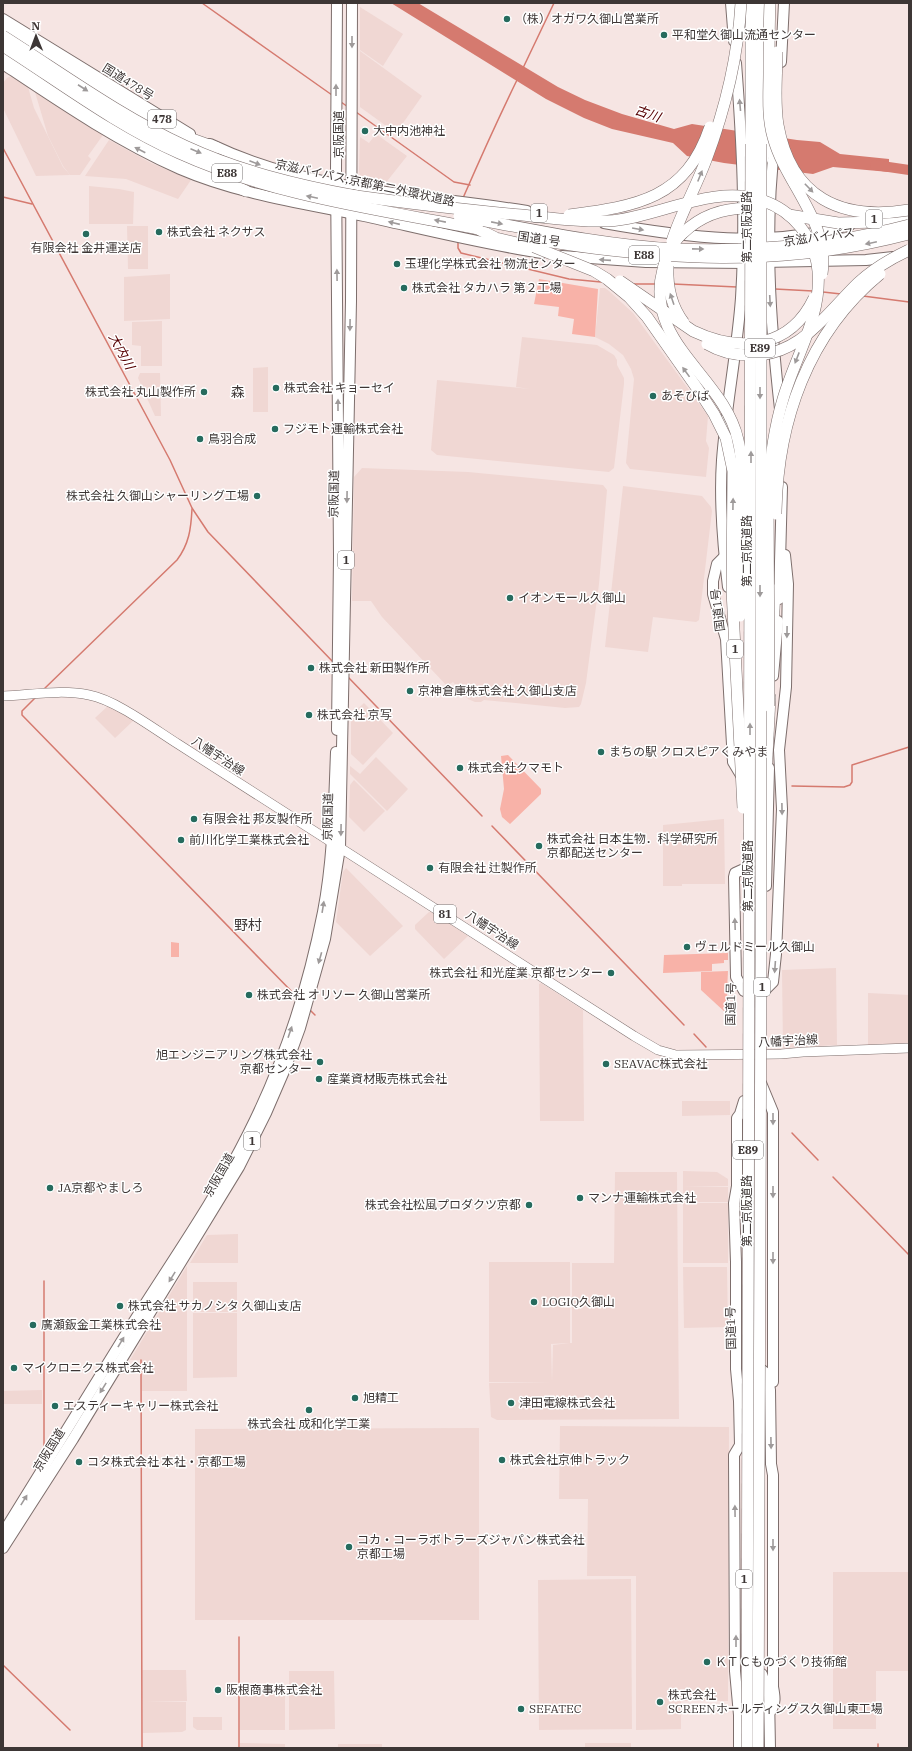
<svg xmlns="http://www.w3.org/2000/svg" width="912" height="1751" viewBox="0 0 912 1751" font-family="'IBM Plex Serif','Noto Sans JP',serif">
<rect width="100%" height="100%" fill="#f6e5e3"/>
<!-- built -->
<g fill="#f0d7d3">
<polygon points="360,7 403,34 383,66 360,50"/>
<polygon points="360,51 422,96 396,133 360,107"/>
<polygon points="11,76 28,87 34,108 63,167 70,175 36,176 3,108 3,83 7,78"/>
<polygon points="35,92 103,135 88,156 91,159 80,175 70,175 63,166 48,136"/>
<polygon points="376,134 407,156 384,185 366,182 360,176 359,171 360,137 369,143"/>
<polygon points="109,140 151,163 191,180 178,199 126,179 85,176"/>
<polygon points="89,186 119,189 134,192 133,224 89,224"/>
<polygon points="127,226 148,226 148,269 128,269"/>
<polygon points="170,274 170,319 124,321 124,277"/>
<polygon points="600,288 605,288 609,291 633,313 708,416 706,441 709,448 706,477 630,469 626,463 634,379 631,369 623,355 609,344 595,337"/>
<polygon points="162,321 162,366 141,366 141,346 132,345 132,322"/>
<polygon points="522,337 597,345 614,355 617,360 617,365 624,378 624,384 614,468 609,472 437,455 431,450 437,380 530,389 516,387"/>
<polygon points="268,367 268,412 253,412 253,368"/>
<polygon points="140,373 160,373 161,416 155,416 138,378"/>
<polygon points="362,468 468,472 603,485 607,490 599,584 586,683 581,704 579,707 565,708 484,700 481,702 475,702 468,699 453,682 447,686 382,617 371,601 352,601 354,477"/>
<polygon points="623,486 702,496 711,507 712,511 699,620 696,622 653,617 648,652 605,647"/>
<polygon points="364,703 393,733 363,765 351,754 351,715"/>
<polygon points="109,705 134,720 115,738 95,718"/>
<polygon points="376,757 408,789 387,811 350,774 350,766 360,774"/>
<polygon points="354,780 385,811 364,832 349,817 350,785"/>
<polygon points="724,819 725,884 682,884 682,886 663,886 663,825"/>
<polygon points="346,868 403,926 370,956 336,922 343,872"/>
<polygon points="429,912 432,912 468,936 444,959 415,929 415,925"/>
<polygon points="836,968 837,1045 783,1048 782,970"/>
<polygon points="541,983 583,1010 584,1121 540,1121 539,984"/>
<polygon points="868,993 909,995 909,1044 868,1045"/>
<polygon points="682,1101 730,1101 730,1115 682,1116"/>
<polygon points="683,1171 717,1172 728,1179 728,1186 683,1187"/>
<polygon points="615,1172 677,1172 679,1419 497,1420 491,1417 489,1383 552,1382 553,1345 569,1343 551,1344 552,1382 489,1382 489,1262 570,1262 570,1343 572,1343 572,1263 614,1263"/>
<rect x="683" y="1187" width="45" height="15"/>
<rect x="683" y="1203" width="45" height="60"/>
<polygon points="238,1234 238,1263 190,1263 207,1235"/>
<polygon points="187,1266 187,1391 142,1391 141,1360 130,1360"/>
<polygon points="683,1267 727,1267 728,1327 684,1328"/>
<rect x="193" y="1282" width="44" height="30"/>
<polygon points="193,1313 237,1313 237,1377 193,1378"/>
<polygon points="42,1390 42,1404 3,1404 3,1391"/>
<polygon points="560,1426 729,1427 728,1701 681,1701 681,1729 636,1730 636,1576 587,1576 588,1499 559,1499"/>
<polygon points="479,1428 479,1620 195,1620 195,1429"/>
<polygon points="833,1572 909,1572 909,1671 876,1671 876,1729 833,1729"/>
<polygon points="631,1579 632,1729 539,1730 538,1580"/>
<polygon points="142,1670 186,1670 187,1701 146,1702 186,1702 186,1730 182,1732 143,1733"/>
<polygon points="289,1671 334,1671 335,1729 289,1730"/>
<rect x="240" y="1686" width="45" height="44"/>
<polygon points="193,1717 222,1717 222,1730 197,1730 193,1727"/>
<polygon points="240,1743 285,1744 285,1748 240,1748"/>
<rect x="585" y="1743" width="46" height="5"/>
<rect x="338" y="1744" width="44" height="4"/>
</g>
<!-- green -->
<g fill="#f8b2a8">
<polygon points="539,279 598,289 595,337 572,334 574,319 558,316 559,307 534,304"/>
<polygon points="508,755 541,789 541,794 510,824 502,817 500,809 504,789 501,756"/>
<polygon points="171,942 179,943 179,957 171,957"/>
<polygon points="728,953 728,960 724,960 724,963 712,964 712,971 663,973 664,955"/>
<polygon points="728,971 726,1013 701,990 701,972"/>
</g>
<!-- water -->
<polygon fill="#d57a6f" points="391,3 418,3 558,87 585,100 622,114 674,129 692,124 797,140 820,142 840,154 889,159 889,172 833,167 813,174 724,163 687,156 673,143 612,129 584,118 546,99"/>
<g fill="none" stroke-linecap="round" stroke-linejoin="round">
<!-- stream -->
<g stroke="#d57a6f" stroke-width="1.5">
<polyline points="202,3 332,95"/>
<polyline points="523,68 554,3"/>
<polyline points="341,102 348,107"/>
<polyline points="356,112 454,182 470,185"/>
<polyline points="3,148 170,460 192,508 208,532 334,663"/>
<polyline points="3,197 32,204"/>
<path d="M 463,198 C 480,159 498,119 517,80"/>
<polyline points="458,242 458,248 461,253 569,279 601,282"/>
<polyline points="633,284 657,284"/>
<polyline points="673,284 737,287"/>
<polyline points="775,289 813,291"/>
<polyline points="823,292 841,294"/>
<polyline points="863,296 909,302"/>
<polyline points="348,677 482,816"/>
<path d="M 44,689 L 177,560 C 189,544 191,529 192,509"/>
<polyline points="35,698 22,711 22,715 298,998"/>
<polyline points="792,786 844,787 850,785 852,782 852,765 909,747"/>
<polyline points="492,826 684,1025"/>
<polyline points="309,1009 315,1015"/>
<polyline points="694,1034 706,1047"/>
<polyline points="792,1133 818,1160"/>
<polyline points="833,1177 909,1255"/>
<polyline points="44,1281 44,1455"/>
<polyline points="141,1360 142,1748"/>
<polyline points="3,1665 70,1730"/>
<polyline points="878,1744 878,1748"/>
<polyline points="239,1748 239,1637"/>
</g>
<!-- river -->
<polyline stroke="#d57a6f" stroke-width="10" points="875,165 909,170"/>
<!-- primary casing -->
<g stroke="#7d6e6c" stroke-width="10">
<path id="primary" d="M 3,696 C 31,695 61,689 89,695 C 116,700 154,729 178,744 L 634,1036 L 658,1050 L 676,1055 L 781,1054 L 803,1052 L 909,1048"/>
</g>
<!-- trunk casing -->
<g stroke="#7d6e6c" stroke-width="12">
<g id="trunk">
<polyline points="731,3 734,41"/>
<polyline points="3,19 190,134"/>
<polyline points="781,62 784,3"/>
<path d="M 3,64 C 60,102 117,141 180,169 C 238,194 302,203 364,216 C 423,229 482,244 542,253"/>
<path d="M 775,141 C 764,231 770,320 780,409"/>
<path d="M 210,144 C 310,192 420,194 527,211"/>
<polyline points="763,160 771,129"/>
<path d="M 604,223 C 688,238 766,248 850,225"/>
<polyline points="562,256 646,262 747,263"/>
<polyline points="763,262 866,260 893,257"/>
<polyline points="724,557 717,564 713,581 713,594 726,639 733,762 742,777"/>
<path d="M 728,587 C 723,546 719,502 722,460 C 726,406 737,352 741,298 C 746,219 742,141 736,63"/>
<polyline points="779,599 782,487"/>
<polyline points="773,676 778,621"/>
<polyline points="337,730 339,556 336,170 337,3"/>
<polyline points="766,886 769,768"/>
<polyline points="744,991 736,977 734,877 735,873 746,868"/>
<polyline points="761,994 773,982 776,954 782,809 779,750 786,687 788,584 785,555"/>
<polyline points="761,1083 773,1112 773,1382"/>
<path d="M 762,1370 L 767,1374 L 770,1390 L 771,1464 L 773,1475 L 773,1687 C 775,1697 776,1703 770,1712"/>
<path d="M 3,1533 C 44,1467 85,1400 126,1334 C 167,1268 213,1204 248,1134 C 283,1065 308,988 323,912 C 333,860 334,805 336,752"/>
<polyline points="3,1548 73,1439 239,1167 266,1113 285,1069 300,1028 325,939 340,848 351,301 352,3"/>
<polyline points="762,1674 769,1695 770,1748"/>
<polyline points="739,1748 739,1715 735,1671 734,1455 740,1445 739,1401 736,1369 736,1262 734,1203 737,1186 737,1118 740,1114 744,1101"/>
</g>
</g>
<!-- motorway casing -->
<g stroke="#7d6e6c" stroke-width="12">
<g id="motorway">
<polyline points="734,9 735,3"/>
<polyline points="3,27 158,124 178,134 217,148"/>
<polyline points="3,57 111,125 159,150 246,191"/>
<polyline points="751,144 751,3"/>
<polyline points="761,144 761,3"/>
<polyline points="879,222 909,216"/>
<polyline points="478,229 496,238 534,247"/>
<polyline points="773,630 775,590"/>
<polyline points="766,777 770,697"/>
</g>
</g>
<!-- primary -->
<use href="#primary" stroke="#fff" stroke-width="9"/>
<!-- trunk -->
<use href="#trunk" stroke="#fff" stroke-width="10"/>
<!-- motorway -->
<use href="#motorway" stroke="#fff" stroke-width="11"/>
<!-- motorway-bridge casing -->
<g stroke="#7d6e6c" stroke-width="12" stroke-linecap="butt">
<g id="motorway-bridge">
<path d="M 770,3 C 769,26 769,50 769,73 C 769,94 767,116 773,137 C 786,185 830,221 822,274"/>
<path d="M 3,36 C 63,74 120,116 185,146 C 239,171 297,185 356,196"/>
<path d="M 3,46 C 61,83 116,125 179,153 C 274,196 377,209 478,229"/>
<path d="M 777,52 C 777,76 774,101 778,125 C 791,198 841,221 909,210"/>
<path d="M 349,195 C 407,203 464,210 522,215 C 551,218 579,222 608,221 C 657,218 712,184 761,200 C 793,210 815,238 818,271 C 822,316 795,357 783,399 C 774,429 770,460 768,491 L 769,706"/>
<path d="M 569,215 C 637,206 686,199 710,127"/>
<polyline points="789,215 838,223 879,222"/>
<path d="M 459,216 C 530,229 602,245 675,249 C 754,252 832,245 909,225"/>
<path d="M 533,239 C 664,261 779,268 909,234"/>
<path d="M 672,241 C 681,213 696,187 706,160 C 725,110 738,56 741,3"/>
<polyline points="534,247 594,271 607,279 629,297 647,317 699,391 714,414 726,438 733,471 732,590 743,808"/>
<path d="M 668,266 C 667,286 671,306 684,323"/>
<path d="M 620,281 L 693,331 C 739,353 790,349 814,298"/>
<path d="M 707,344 C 719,351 734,355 748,355 C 799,358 825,315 858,283 C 873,269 890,259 909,250"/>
<path d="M 776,514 C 777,422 808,333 880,274"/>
<path d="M 740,616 C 740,583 741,549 741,516 C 742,491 744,465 738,440 C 724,376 643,343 663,269 C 666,255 673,242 683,233 C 704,213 730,206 759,209"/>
<polyline points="747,1748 751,144"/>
<polyline points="758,1748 761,960 761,144"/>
</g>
</g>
<!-- motorway-bridge -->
<use href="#motorway-bridge" stroke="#fff" stroke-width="11"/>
</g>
<!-- one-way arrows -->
<defs><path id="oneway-solid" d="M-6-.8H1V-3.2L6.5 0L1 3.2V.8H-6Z"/></defs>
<g fill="#9e9a9a">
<use href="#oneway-solid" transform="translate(352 42) rotate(90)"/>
<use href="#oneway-solid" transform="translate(83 88) rotate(33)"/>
<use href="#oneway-solid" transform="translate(336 90) rotate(-90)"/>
<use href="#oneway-solid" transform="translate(740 105) rotate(-95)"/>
<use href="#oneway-solid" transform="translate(140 150) rotate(-153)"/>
<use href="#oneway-solid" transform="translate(196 151) rotate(23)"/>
<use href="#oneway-solid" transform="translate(255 163) rotate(21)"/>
<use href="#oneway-solid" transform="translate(700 176) rotate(-68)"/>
<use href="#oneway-solid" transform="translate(809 188) rotate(46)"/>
<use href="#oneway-solid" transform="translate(312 197) rotate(-168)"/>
<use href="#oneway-solid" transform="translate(440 221) rotate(-169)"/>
<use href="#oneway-solid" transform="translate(394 223) rotate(-167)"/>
<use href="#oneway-solid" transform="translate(497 223) rotate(11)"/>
<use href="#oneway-solid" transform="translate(638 229) rotate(10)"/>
<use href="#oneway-solid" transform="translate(871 243) rotate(168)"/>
<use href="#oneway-solid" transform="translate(698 249) rotate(1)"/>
<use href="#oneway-solid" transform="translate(605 260) rotate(-176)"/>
<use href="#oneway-solid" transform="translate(337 275) rotate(-91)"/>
<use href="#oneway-solid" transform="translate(672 299) rotate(-109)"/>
<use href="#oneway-solid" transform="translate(770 301) rotate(87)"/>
<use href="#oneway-solid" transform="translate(350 325) rotate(91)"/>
<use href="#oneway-solid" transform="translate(797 358) rotate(111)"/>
<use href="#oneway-solid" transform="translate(686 372) rotate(-126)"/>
<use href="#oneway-solid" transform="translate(760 393) rotate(90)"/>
<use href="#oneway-solid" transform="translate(338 405) rotate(-90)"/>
<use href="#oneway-solid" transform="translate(751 457) rotate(-90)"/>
<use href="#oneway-solid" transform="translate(347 497) rotate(91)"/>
<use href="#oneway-solid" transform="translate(733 504) rotate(-89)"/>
<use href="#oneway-solid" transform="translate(760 591) rotate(90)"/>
<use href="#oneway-solid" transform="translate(787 632) rotate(91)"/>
<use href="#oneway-solid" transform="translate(750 729) rotate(-90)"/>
<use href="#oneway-solid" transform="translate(782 809) rotate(89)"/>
<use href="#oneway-solid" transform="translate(341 830) rotate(91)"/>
<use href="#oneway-solid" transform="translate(323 907) rotate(-81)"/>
<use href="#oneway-solid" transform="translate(735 924) rotate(-92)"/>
<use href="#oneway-solid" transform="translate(320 958) rotate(106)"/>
<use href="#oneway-solid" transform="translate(775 967) rotate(94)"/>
<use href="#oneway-solid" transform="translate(290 1032) rotate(-71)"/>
<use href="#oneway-solid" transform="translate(773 1119) rotate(90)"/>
<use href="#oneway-solid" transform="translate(773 1192) rotate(90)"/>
<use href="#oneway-solid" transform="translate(773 1258) rotate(90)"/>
<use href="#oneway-solid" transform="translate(172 1277) rotate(122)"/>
<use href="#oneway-solid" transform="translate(121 1342) rotate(-59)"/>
<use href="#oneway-solid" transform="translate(103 1388) rotate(122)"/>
<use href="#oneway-solid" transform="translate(771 1443) rotate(89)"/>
<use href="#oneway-solid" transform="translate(24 1500) rotate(-58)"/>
<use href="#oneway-solid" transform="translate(735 1511) rotate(-91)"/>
<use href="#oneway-solid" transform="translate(773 1545) rotate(90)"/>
<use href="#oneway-solid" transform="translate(736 1641) rotate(-90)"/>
</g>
<!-- markers -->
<g fill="#266b5e" stroke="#fff" stroke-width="1.5">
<circle cx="507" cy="19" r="4"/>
<circle cx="664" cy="35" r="4"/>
<circle cx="365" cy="131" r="4"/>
<circle cx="159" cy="232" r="4"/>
<circle cx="86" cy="234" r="4"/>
<circle cx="397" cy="264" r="4"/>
<circle cx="404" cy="288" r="4"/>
<circle cx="276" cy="388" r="4"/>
<circle cx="204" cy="392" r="4"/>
<circle cx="653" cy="396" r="4"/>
<circle cx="275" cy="429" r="4"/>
<circle cx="200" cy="439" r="4"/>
<circle cx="257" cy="496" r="4"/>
<circle cx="510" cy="598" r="4"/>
<circle cx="311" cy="668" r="4"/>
<circle cx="410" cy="691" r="4"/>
<circle cx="309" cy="715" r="4"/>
<circle cx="601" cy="752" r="4"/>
<circle cx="460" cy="768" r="4"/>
<circle cx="194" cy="819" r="4"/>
<circle cx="181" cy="840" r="4"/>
<circle cx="539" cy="846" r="4"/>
<circle cx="430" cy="868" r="4"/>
<circle cx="687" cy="947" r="4"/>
<circle cx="611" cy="973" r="4"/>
<circle cx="249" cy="995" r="4"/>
<circle cx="320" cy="1062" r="4"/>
<circle cx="606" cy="1064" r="4"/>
<circle cx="319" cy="1079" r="4"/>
<circle cx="50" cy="1188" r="4"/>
<circle cx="580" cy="1198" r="4"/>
<circle cx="529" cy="1205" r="4"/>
<circle cx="534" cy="1302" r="4"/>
<circle cx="120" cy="1306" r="4"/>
<circle cx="33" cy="1325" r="4"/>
<circle cx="14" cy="1368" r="4"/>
<circle cx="355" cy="1398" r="4"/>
<circle cx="511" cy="1403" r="4"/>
<circle cx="55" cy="1406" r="4"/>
<circle cx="309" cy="1410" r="4"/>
<circle cx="502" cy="1460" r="4"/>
<circle cx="79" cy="1462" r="4"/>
<circle cx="349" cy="1547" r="4"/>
<circle cx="707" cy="1662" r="4"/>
<circle cx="218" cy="1690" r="4"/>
<circle cx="660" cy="1702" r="4"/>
<circle cx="521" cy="1709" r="4"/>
</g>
<g text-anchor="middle" stroke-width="3" stroke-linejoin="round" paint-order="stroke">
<!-- shield labels -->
<g fill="#fff" stroke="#777272" stroke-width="1">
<rect x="148" y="110" width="28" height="18" rx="3"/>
<rect x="212" y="164" width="30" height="18" rx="3"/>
<rect x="531" y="204" width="16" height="18" rx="3"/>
<rect x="866" y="210" width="16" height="18" rx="3"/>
<rect x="629" y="246" width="30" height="18" rx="3"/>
<rect x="745" y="339" width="30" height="18" rx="3"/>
<rect x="338" y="551" width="16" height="18" rx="3"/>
<rect x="727" y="640" width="16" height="18" rx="3"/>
<rect x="434" y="905" width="22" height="18" rx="3"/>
<rect x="754" y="978" width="16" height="18" rx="3"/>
<rect x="244" y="1132" width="16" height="18" rx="3"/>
<rect x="733" y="1141" width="30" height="18" rx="3"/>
<rect x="736" y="1570" width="16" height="18" rx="3"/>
</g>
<g font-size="11" font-weight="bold" fill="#3d3635">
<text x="162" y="123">478</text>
<text x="227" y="177">E88</text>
<text x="539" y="217">1</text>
<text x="874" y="223">1</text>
<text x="644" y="259">E88</text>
<text x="760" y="352">E89</text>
<text x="346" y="564">1</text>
<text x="735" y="653">1</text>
<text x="445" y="918">81</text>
<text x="762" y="991">1</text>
<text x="252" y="1145">1</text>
<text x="748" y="1154">E89</text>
<text x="744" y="1583">1</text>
</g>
<!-- poi labels -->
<g font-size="12" fill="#3d3635" stroke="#fff" text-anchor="start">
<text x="515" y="23">（株）オガワ久御山営業所</text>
<text x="672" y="39">平和堂久御山流通センター</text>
<text x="373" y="135">大中内池神社</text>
<text x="167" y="236">株式会社 ネクサス</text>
<text x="86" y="252" text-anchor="middle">有限会社 金井運送店</text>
<text x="405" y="268">玉理化学株式会社 物流センター</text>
<text x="412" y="292">株式会社 タカハラ 第２工場</text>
<text x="284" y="392">株式会社 キョーセイ</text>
<text x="196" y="396" text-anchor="end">株式会社 丸山製作所</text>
<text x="661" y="400">あそびば</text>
<text x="283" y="433">フジモト運輸株式会社</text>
<text x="208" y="443">鳥羽合成</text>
<text x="249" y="500" text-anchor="end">株式会社 久御山シャーリング工場</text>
<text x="518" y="602">イオンモール久御山</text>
<text x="319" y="672">株式会社 新田製作所</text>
<text x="418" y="695">京神倉庫株式会社 久御山支店</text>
<text x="317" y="719">株式会社 京写</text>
<text x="609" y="756">まちの駅 クロスピアくみやま</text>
<text x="468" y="772">株式会社クマモト</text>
<text x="202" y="823">有限会社 邦友製作所</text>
<text x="547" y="843">株式会社 日本生物．科学研究所<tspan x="547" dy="14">京都配送センター</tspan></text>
<text x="189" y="844">前川化学工業株式会社</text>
<text x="438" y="872">有限会社 辻製作所</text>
<text x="695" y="951">ヴェルドミール久御山</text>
<text x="603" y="977" text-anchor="end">株式会社 和光産業 京都センター</text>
<text x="257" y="999">株式会社 オリソー 久御山営業所</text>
<text x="312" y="1059" text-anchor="end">旭エンジニアリング株式会社<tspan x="312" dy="14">京都センター</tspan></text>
<text x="614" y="1068">SEAVAC株式会社</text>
<text x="327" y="1083">産業資材販売株式会社</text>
<text x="58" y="1192">JA京都やましろ</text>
<text x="588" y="1202">マンナ運輸株式会社</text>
<text x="521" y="1209" text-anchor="end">株式会社松風プロダクツ京都</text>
<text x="542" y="1306">LOGIQ久御山</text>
<text x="128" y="1310">株式会社 サカノシタ 久御山支店</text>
<text x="41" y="1329">廣瀬鈑金工業株式会社</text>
<text x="22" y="1372">マイクロニクス株式会社</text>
<text x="363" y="1402">旭精工</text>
<text x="519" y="1407">津田電線株式会社</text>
<text x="63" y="1410">エスティーキャリー株式会社</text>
<text x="309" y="1428" text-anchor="middle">株式会社 成和化学工業</text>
<text x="510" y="1464">株式会社京伸トラック</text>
<text x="87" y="1466">コタ株式会社 本社・京都工場</text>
<text x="357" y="1544">コカ・コーラボトラーズジャパン株式会社<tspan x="357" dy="14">京都工場</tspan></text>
<text x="715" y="1666">ＫＴＣものづくり技術館</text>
<text x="226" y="1694">阪根商事株式会社</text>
<text x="668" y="1699">株式会社<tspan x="668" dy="14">SCREENホールディングス久御山東工場</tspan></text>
<text x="529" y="1713">SEFATEC</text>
</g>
<!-- street labels -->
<g font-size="12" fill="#3d3635" stroke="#fff">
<text transform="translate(128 82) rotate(32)" y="4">国道478号</text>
<text transform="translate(339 134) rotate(-90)" y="4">京阪国道</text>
<text transform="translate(365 183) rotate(12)" y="4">京滋バイパス;京都第二外環状道路</text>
<text transform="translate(747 227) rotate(-90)" y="4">第二京阪道路</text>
<text transform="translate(819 237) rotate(-8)" y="4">京滋バイパス</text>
<text transform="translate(539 239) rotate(8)" y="4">国道1号</text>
<text transform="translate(334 494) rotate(-89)" y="4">京阪国道</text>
<text transform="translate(747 551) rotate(-90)" y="4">第二京阪道路</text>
<text transform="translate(718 610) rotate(-97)" y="4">国道1号</text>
<text transform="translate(218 756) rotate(33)" y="4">八幡宇治線</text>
<text transform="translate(328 817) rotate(-89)" y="4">京阪国道</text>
<text transform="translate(748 876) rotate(-90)" y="4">第二京阪道路</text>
<text transform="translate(492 930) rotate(33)" y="4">八幡宇治線</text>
<text transform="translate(731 1004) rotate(-89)" y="4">国道1号</text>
<text transform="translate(788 1041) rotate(-3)" y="4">八幡宇治線</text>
<text transform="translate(219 1175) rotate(-60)" y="4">京阪国道</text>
<text transform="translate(747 1211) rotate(-90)" y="4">第二京阪道路</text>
<text transform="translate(731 1328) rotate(-91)" y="4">国道1号</text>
<text transform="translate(49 1450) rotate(-58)" y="4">京阪国道</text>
</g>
<!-- water labels -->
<g font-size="13" font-style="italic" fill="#560002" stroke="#fff">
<text transform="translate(648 113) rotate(19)" y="5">古川</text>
<text transform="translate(122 351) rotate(62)" y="5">大内川</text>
</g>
<!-- quarter labels -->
<g font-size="14" fill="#3d3635" stroke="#fff">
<text x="238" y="397">森</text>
<text x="248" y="930">野村</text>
</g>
</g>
<!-- border -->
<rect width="912" height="1751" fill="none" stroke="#3d3635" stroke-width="8"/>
<!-- north arrow -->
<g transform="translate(36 36) rotate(359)" stroke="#ffffff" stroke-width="3" paint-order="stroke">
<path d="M0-3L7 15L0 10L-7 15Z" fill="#3d3635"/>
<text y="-6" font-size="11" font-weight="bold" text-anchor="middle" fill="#3d3635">N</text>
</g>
</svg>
